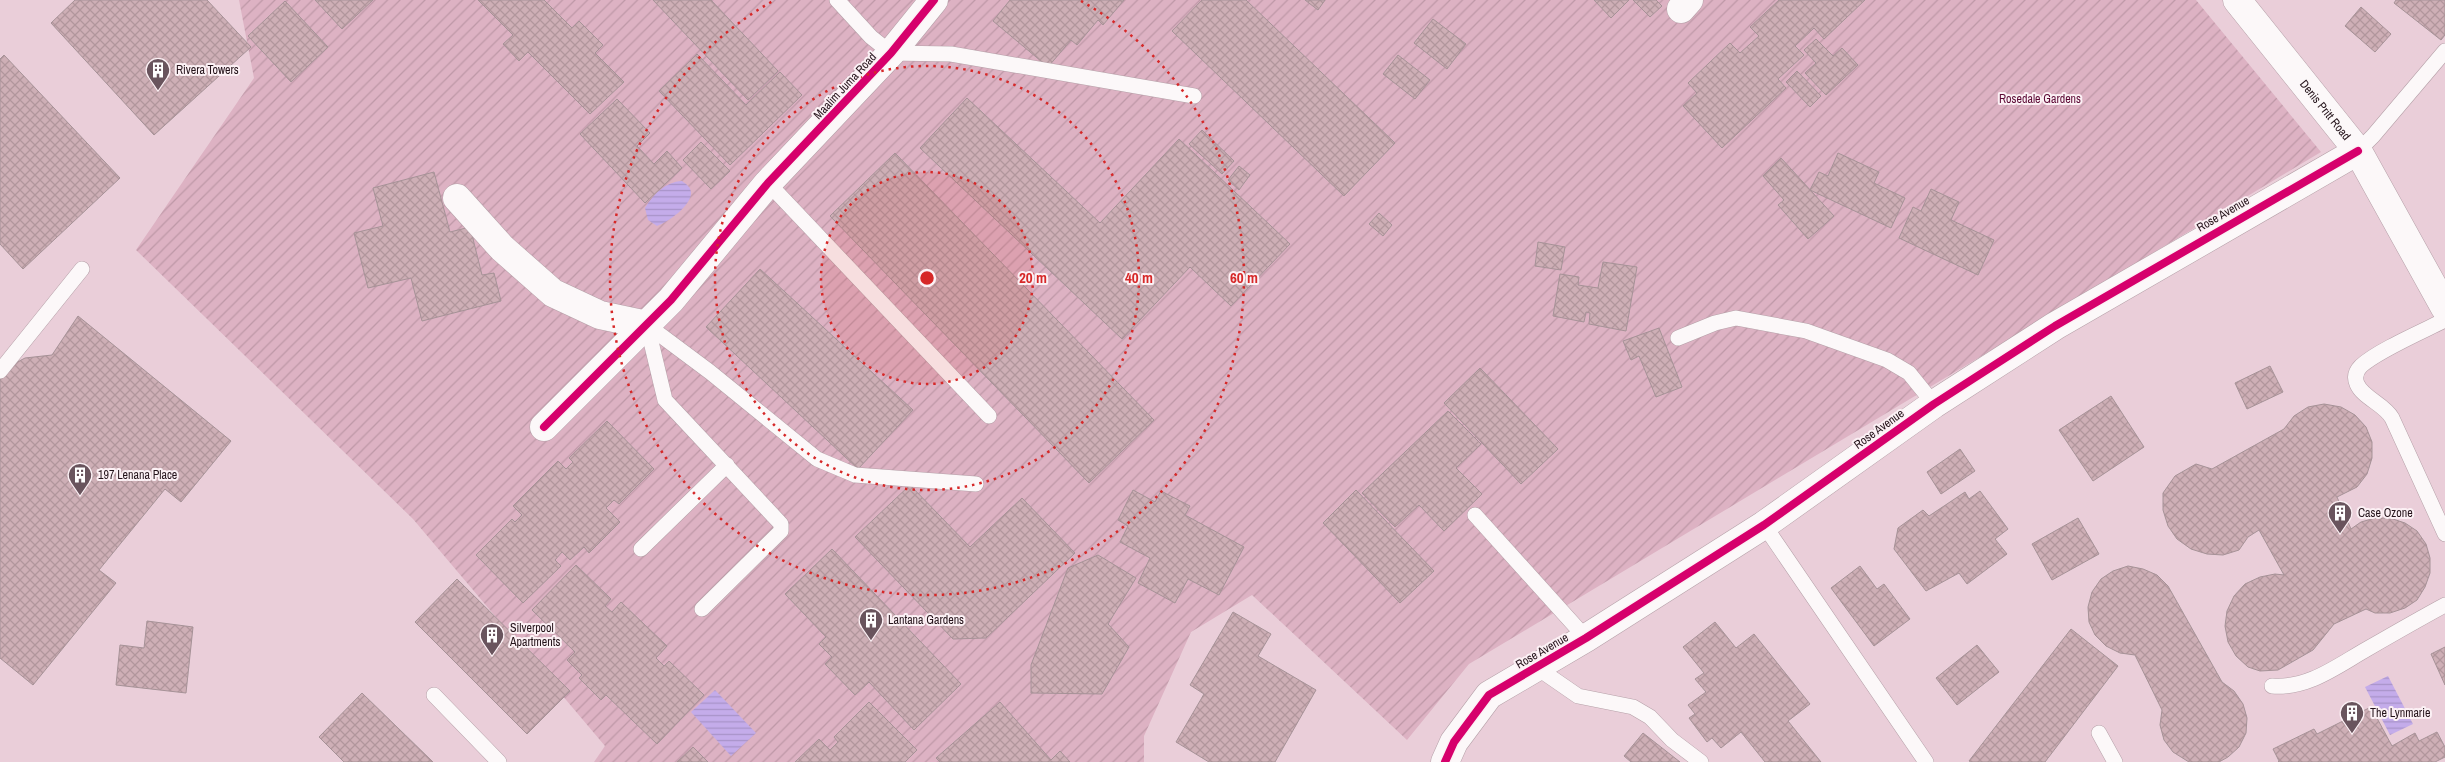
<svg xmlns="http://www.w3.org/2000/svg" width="2445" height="762" viewBox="0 0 2445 762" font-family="'Archivo Narrow',sans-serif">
<defs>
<pattern id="garden-furrows" width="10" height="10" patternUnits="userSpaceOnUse" patternTransform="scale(1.25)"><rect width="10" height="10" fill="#ddb2c3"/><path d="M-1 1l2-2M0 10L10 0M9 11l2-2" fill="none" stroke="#be98a7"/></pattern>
<pattern id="water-rules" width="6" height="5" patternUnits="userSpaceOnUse" patternTransform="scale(1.25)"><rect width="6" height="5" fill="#c4acea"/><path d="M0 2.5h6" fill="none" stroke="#a893c8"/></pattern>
<pattern id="building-cross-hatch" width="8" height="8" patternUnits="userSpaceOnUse" patternTransform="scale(1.25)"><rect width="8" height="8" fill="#ceafb6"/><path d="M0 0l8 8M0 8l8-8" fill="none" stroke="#b1969c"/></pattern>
</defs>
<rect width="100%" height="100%" fill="#eaced9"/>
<!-- garden -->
<polygon fill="url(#garden-furrows)" points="239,0 2196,0 2321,152 1469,664 1407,740 1252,595 1191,632 1144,736 1144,762 594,762 605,746 413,519 136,250 254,78"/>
<!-- water -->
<g fill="url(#water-rules)">
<path d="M 682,181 C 686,184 691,187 691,193 C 691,206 668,222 657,226 L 648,220 L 645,208 C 654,194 665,182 682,181 Z"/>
<polygon points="2388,676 2413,724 2390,735 2365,687"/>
<polygon points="715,690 756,733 731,756 691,712"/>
</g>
<!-- building -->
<g fill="url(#building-cross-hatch)" stroke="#a69297">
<polygon points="75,0 207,0 251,47 154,135 51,23"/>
<polygon points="315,0 373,0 342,29"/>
<polygon points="478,0 544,0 572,28 579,21 603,45 595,53 624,82 590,114 528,52 519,61 503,44 513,35"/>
<polygon points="653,0 711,0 778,71 748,100"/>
<polygon points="1010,0 1124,0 1103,25 1098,20 1077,45 1071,40 1048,67 993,21"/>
<polygon points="1202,0 1246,0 1395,143 1344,196 1172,31"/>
<polygon points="1305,0 1325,0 1318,10"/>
<polygon points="1594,0 1629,0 1611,18"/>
<polygon points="1633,0 1656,0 1662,6 1650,17"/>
<polygon points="1779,0 1865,0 1824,39 1814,28 1795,46 1804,55 1778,79 1786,88 1722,148 1683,106 1697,93 1688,83 1730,43 1740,53 1759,36 1750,27"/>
<polygon points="2396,0 2445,0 2445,35 2441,40 2394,3"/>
<polygon points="285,1 328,47 291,82 248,36"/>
<polygon points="2361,7 2391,34 2375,52 2345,26"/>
<polygon points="1433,19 1466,44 1447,69 1414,43"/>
<polygon points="1816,39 1833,56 1842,48 1858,65 1826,95 1805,73 1816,63 1804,50"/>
<polygon points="697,54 746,105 780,72 802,95 730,165 659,91"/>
<polygon points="4,55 120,178 23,269 0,244 0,59"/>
<polygon points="1398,55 1430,80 1415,99 1383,74"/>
<polygon points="1797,71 1821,96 1810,107 1786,82"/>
<polygon points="967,98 1100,223 1179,139 1290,244 1231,306 1190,267 1122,339 920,148"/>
<polygon points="617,99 650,133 637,146 654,164 667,151 682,168 645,203 580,134"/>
<polygon points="1202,130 1234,161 1222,174 1189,144"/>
<polygon points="701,142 730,171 711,189 683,160"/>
<polygon points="895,153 1154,420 1089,483 830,216"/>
<polygon points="1838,153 1879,172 1874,183 1905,198 1891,228 1810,190 1819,172 1828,176"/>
<polygon points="1781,158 1834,216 1808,239 1778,205 1784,200 1763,176"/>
<polygon points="1239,166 1250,175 1239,190 1228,180"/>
<polygon points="434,172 450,232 470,227 482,275 494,273 501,301 422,321 411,278 368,288 354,233 383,226 373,188"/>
<polygon points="1931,189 1959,202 1951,220 1994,240 1978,275 1899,238 1913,207 1921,211"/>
<polygon points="1379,213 1392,225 1383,236 1369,224"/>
<polygon points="1538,242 1565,247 1561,270 1535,266"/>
<polygon points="1603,262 1637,267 1626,331 1589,324 1590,313 1586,312 1584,322 1553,316 1560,274 1579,277 1578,285 1598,288"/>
<polygon points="760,269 913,410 858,469 706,327"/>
<polygon points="78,316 231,441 181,502 165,489 99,570 116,583 33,685 0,658 0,375 8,367 25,358 52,355"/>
<polygon points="1659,328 1682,387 1656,397 1639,356 1631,360 1623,341"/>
<polygon points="2270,366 2283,392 2247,409 2235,383"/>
<polygon points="1480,368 1558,449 1521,484 1444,403"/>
<polygon points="2111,396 2144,447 2093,481 2059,430"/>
<polygon points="2324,404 2341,407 2355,415 2366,427 2372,442 2372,458 2367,474 2357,487 2337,497 2351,529 2361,522 2375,518 2390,518 2405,523 2417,531 2426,544 2430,558 2430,573 2425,587 2417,600 2405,608 2390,613 2375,613 2366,609 2334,624 2313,650 2278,670 2260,671 2248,667 2236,656 2228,642 2225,626 2227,611 2234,596 2245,584 2260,577 2275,574 2284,575 2259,530 2248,537 2239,550 2223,555 2207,554 2191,549 2177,539 2168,526 2163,510 2163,493 2175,476 2196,464 2212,469 2284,429 2294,416 2308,407"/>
<polygon points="1448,411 1481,444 1456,468 1482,494 1444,531 1419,505 1395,527 1362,493"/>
<polygon points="607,421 654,469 619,504 614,500 606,508 620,522 589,553 584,547 570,560 562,552 555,560 561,566 523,603 476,555 512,519 515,522 522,515 513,506 558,461 566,469 573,462 569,458"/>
<polygon points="1960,449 1975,471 1941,494 1927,472"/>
<polygon points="910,485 970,547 1022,498 1075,553 986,638 953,639 855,537"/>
<polygon points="1133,490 1155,502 1161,491 1190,506 1185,515 1244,547 1219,595 1188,579 1175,603 1138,583 1150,558 1120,542 1128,526 1118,520"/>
<polygon points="1356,490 1434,571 1400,603 1323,523"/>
<polygon points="1980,491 2008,529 1995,539 2007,554 1967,584 1959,573 1926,591 1894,549 1898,528 1923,510 1929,516 1965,492 1969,499"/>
<polygon points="2078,518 2099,554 2052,580 2032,544"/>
<polygon points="832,549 961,684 914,730 869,682 855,695 825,664 832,657 819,644 826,637 785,594"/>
<polygon points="1098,555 1136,578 1108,624 1129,647 1102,694 1031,693 1031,665 1068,568"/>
<polygon points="576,565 611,599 605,606 612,612 621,602 667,646 656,658 664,666 669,661 704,695 657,744 606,695 601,700 579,678 582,675 567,660 575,652 532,610"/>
<polygon points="1860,566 1877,589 1884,584 1910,619 1874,646 1831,588"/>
<polygon points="2128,566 2143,569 2157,575 2168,586 2222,682 2234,691 2243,704 2247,718 2246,733 2239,747 2228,757 2219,762 2189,762 2173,752 2164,740 2160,725 2162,710 2135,655 2120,653 2106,646 2095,635 2089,622 2088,607 2092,592 2101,579 2113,571"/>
<polygon points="457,579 570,691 527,734 415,622"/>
<polygon points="1233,612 1271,634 1258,656 1316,690 1275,762 1209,762 1176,742 1204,694 1190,685"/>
<polygon points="147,621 193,627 186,693 116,685 120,645 144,648"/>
<polygon points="1715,622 1736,648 1754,634 1810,704 1788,721 1821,762 1765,762 1741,732 1721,748 1712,738 1707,742 1689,718 1695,714 1688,705 1706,692 1695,679 1704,673 1683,647"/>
<polygon points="2071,629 2118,666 2045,762 1971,762 1969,761"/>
<polygon points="1977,645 1999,672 1957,705 1936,678"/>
<polygon points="2445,647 2445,685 2431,654"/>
<polygon points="362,693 433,762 344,762 319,737"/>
<polygon points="869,702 917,750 905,762 795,762 819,739 830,750 838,742 834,737"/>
<polygon points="1000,702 1051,760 1060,751 1070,762 940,762 936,758"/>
<polygon points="2371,707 2392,746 2415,733 2419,741 2437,732 2445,747 2445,757 2435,762 2278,762 2279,761 2273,749 2314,729 2317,734"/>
<polygon points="1643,733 1680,762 1631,762 1624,756"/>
<polygon points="693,747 708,762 677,762"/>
</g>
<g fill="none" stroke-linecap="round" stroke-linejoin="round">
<!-- lane casing -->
<g stroke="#b5a0a8" stroke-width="16">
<g id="lane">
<polyline points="837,0 871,37 891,53 951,54 1194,96"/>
<polyline points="2358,151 2373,136 2445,51"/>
<polyline points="768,183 989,416"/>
<path d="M 2445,320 C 2423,331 2377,351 2361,366 C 2356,371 2354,377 2357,384 C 2363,398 2384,404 2392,418 L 2445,534"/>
<polyline points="647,325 710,372 817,459 855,475 976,484"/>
<polyline points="647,325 665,400 781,524 781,531 702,609"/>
<polyline points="1678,338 1715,323 1736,318 1806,331 1887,360 1909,373 1934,404"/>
<polyline points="0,371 82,269"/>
<polyline points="1475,515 1586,638"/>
<polyline points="1764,525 1926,762"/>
<polyline points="641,549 727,465"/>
<polyline points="1536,667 1578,696 1633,707 1650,717 1672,740 1701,762"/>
<path d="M 2272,686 C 2308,689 2337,666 2367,649 C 2393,634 2419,619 2445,605"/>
<polyline points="434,695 499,762"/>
<polyline points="2099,733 2115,762"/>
</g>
</g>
<!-- street casing -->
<g stroke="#b5a0a8" stroke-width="29">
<g id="street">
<polyline points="1681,9 1689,0"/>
<polyline points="457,198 502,248 553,293 600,315 647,325"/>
<polyline points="544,427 671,300 768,183 891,53 934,0"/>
<polyline points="1445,762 1454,742 1489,695 1586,638 1764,525 1934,404 2055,326 2358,151"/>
</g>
</g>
<!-- secondary casing -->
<g stroke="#b5a0a8" stroke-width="29">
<g id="secondary">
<path id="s1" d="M 2237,0 L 2358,151 L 2445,308"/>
</g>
</g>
<!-- lane -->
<use href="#lane" stroke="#fcf8f9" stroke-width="15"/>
<!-- street -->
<use href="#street" stroke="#fcf8f9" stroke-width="28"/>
<!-- secondary -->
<use href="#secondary" stroke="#fcf8f9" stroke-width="28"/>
<!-- cycleway casing -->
<g stroke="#fcf1f5" stroke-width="11">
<g id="cycleway">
<polyline points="544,427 671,300 768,183 891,53 934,0"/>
<polyline points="1445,762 1454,742 1489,695 1586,638 1764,525 1934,404 2055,326 2358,151"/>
</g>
</g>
<!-- cycleway -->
<use href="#cycleway" stroke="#d6006c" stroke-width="8"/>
</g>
<!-- distance rings -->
<circle cx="927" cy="278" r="106" fill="#d62828" fill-opacity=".12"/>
<g fill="none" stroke="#d62828" stroke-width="2.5" stroke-dasharray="2.5 5">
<circle cx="927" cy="278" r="106"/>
<circle cx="927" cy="278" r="212"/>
<path d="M1081 1A317 317 0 1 1 773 1"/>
</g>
<!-- icons -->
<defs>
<g id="building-pin" transform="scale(1.25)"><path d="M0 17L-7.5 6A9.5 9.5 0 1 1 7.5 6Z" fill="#69545d" stroke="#fcf1f5"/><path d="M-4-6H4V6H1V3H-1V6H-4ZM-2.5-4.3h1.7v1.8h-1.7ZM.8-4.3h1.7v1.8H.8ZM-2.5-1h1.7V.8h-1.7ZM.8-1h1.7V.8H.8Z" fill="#fff"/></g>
</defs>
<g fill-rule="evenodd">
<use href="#building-pin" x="158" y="70"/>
<use href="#building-pin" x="80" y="475"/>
<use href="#building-pin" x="2340" y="513"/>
<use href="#building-pin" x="871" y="620"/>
<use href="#building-pin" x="492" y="635"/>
<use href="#building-pin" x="2352" y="713"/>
</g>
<g text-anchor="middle" stroke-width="4" stroke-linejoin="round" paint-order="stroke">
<!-- poi labels -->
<g font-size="12" fill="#24131a" stroke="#fcf1f5" text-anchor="start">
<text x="176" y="74">Rivera Towers</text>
<text x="98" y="479">197 Lenana Place</text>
<text x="2358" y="517">Case Ozone</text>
<text x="888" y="624">Lantana Gardens</text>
<text x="510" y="632">Silverpool<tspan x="510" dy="14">Apartments</tspan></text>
<text x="2370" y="717">The Lynmarie</text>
</g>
<!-- street labels -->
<g font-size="12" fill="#24131a" stroke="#fcf1f5">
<text transform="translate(845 86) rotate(-47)" y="4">Maalim Juma Road</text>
<text dy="4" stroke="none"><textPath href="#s1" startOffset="141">Denis Pritt Road</textPath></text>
<text transform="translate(2223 214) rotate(-30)" y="4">Rose Avenue</text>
<text transform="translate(1879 429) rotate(-36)" y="4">Rose Avenue</text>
<text transform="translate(1542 651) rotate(-30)" y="4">Rose Avenue</text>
</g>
<!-- park labels -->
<g font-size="12" fill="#5c0935" stroke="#fcf1f5">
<text x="2040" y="103">Rosedale Gardens</text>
</g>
</g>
<circle cx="927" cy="278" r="8" fill="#d62828" stroke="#fcf1f5" stroke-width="2.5"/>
<g font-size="15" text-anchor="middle" font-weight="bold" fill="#d62828" stroke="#fcf1f5" stroke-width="4" stroke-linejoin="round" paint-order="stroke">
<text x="1033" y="283">20 m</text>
<text x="1139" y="283">40 m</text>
<text x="1244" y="283">60 m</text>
</g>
</svg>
